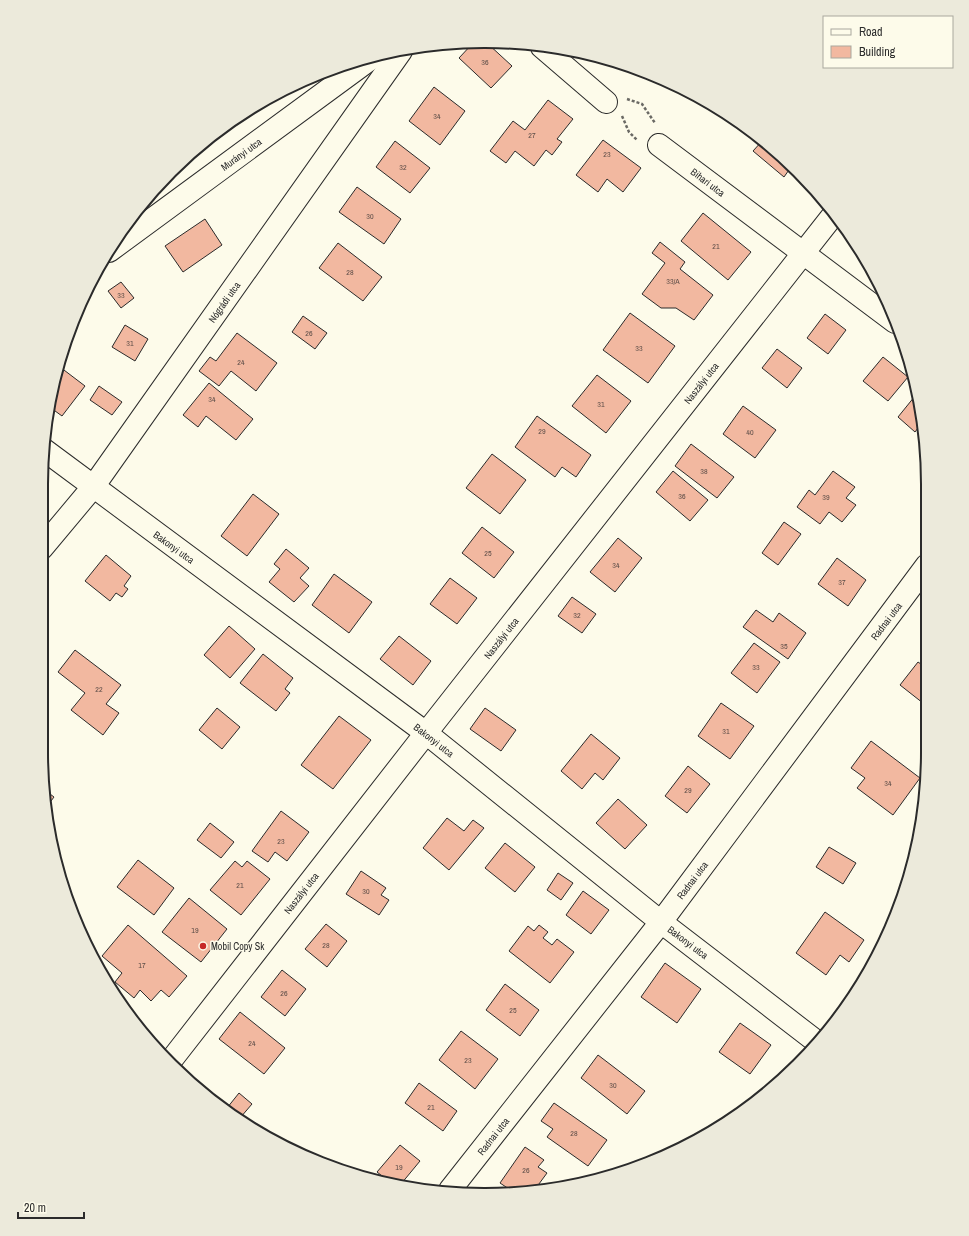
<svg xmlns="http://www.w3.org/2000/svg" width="969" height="1236" viewBox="0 0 969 1236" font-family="'Archivo Narrow',sans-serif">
<rect width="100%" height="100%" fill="#fdfbea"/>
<!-- building -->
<g fill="#f2b8a0" stroke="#2b2b2b">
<polygon points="473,43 487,43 512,66 491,88 459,58"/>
<polygon points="434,87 465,111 440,145 409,121"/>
<polygon points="548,100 573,119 557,139 562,142 552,155 546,150 534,166 515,151 506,163 490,151 513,121 525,130"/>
<polygon points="603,140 641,168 623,192 607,179 598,192 576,175"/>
<polygon points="763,140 791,167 784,177 753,151"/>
<polygon points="395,141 430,168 410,193 376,167"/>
<polygon points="357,187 401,219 384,244 339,212"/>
<polygon points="703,213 751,252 728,280 681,241"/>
<polygon points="205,219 222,245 183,272 165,246"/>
<polygon points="660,242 685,262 680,269 713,295 694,320 676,308 661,308 642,294 665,263 652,253"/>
<polygon points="338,243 382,277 363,301 319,268"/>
<polygon points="121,282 134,298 121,308 108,291"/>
<polygon points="630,313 675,346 648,383 603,350"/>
<polygon points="825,314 846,330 828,354 807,338"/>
<polygon points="303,316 327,333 315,349 292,332"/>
<polygon points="125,325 148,339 135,361 112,347"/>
<polygon points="237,333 277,363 256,391 231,371 219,386 199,371 210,357 216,361"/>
<polygon points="777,349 802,368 787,388 762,368"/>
<polygon points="883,357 908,377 888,401 863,381"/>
<polygon points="60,367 85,386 62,416 51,408"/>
<polygon points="597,375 631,401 606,433 572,406"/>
<polygon points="209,383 253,419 236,440 206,416 198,427 183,415"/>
<polygon points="99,386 122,402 112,415 90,400"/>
<polygon points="915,396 921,424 915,432 898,417"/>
<polygon points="743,406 776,430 755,458 723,434"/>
<polygon points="537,416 591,455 576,477 562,467 555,477 515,447"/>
<polygon points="691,444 734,477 717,498 675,466"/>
<polygon points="492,454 526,480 500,514 466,488"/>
<polygon points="673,471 708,500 690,521 656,492"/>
<polygon points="833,471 855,487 846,498 856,505 842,522 829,512 820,524 797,507 809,490 815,495"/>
<polygon points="253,494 279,514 247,556 221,536"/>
<polygon points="784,522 801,534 778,565 762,553"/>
<polygon points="482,527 514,552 494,578 462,553"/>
<polygon points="618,538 642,558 615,592 590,572"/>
<polygon points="286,549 309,568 300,578 309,586 294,602 269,582 280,569 274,564"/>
<polygon points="106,555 131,576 124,586 128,589 122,597 116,593 110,601 85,581"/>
<polygon points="837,558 866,580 848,606 818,584"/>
<polygon points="334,574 372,602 349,633 312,605"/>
<polygon points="450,578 477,598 457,624 430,604"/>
<polygon points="572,597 596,614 582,633 558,616"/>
<polygon points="756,610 773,622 779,613 806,633 788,659 743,627"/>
<polygon points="229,626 255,649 230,678 204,655"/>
<polygon points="399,636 431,661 413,685 380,659"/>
<polygon points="754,643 780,662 757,693 731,673"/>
<polygon points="75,650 121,685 106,704 119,713 103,735 71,710 85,693 58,672"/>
<polygon points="263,654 293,678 285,689 290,693 276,711 240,683"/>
<polygon points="918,662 928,669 928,707 900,685"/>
<polygon points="721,703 754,726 730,759 698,736"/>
<polygon points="217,708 240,727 222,749 199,730"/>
<polygon points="485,708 516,730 501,751 470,729"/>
<polygon points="339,716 371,740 333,789 301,765"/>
<polygon points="591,734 620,758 603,780 595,773 582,789 561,771"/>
<polygon points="871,741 920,778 893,815 857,788 865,778 851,768"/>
<polygon points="688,766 710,784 687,813 665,796"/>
<polygon points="46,791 54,797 48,805"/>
<polygon points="618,799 647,825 625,849 596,823"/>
<polygon points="281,811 309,832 287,861 275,852 268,862 252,851"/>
<polygon points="447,818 464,831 473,820 484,828 449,870 423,848"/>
<polygon points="210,823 234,842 221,858 197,840"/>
<polygon points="505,843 535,867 515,892 485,868"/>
<polygon points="829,847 856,863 843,884 816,867"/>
<polygon points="138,860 174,888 154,915 117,887"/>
<polygon points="235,861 242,867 247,861 270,879 241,915 210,890"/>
<polygon points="361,871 386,888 381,895 389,900 379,915 346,894"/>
<polygon points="558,873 573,883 561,900 547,890"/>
<polygon points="583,891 609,910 591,934 566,915"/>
<polygon points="189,898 227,929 201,962 162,932"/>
<polygon points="825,912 864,940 849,962 840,955 826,975 796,953"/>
<polygon points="326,924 347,941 327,967 305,949"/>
<polygon points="128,925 187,976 169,997 161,990 151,1001 140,990 134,998 115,982 122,973 102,956"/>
<polygon points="539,925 548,932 543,938 552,945 557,939 574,952 550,983 509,951 528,926 534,931"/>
<polygon points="665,963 701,989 677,1023 641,997"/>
<polygon points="282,970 306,989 285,1016 261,997"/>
<polygon points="505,984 539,1010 520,1036 486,1010"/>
<polygon points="240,1012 285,1048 264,1074 219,1039"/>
<polygon points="740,1023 771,1045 750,1074 719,1052"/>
<polygon points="461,1031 498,1059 475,1089 439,1060"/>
<polygon points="598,1055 645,1091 627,1114 581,1078"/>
<polygon points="419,1083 457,1111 443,1131 405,1103"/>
<polygon points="239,1093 252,1104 240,1118 227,1108"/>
<polygon points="554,1103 607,1140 588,1166 547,1137 553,1129 541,1121"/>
<polygon points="267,1131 280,1143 263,1136"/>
<polygon points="400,1145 420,1161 401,1184 391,1183 377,1172"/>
<polygon points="525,1147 544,1160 538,1167 547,1173 536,1188 512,1191 500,1183"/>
</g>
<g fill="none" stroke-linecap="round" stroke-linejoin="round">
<!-- minor casing -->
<g stroke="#2b2b2b" stroke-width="24">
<g id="minor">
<polyline points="542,47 606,102"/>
<polyline points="659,145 895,322"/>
<polyline points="109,251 373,57"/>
<polyline points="43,449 426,733 661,922 817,1042"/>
<polyline points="42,548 93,487 401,51"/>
<polyline points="169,1063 426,733 834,214"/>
<polyline points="450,1190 661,922 927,565"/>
</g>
</g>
<!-- path -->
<g stroke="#6a6964" stroke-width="2.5" stroke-dasharray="3 2" stroke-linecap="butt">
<polyline points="627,99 642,104 655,123"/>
<polyline points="622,116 629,132 637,140"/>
</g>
<!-- minor -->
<use href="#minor" stroke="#fdfbea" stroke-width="22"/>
</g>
<!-- markers -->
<circle fill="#c62828" stroke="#fdfbea" stroke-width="1.5" cx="203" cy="946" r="4"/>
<g text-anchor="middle" stroke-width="3" stroke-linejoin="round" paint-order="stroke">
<!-- number labels -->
<g font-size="8" fill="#5d4e48">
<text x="485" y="65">36</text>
<text x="437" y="119">34</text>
<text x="532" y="138">27</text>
<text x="607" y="157">23</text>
<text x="403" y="170">32</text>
<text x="370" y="219">30</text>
<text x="716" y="249">21</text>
<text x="350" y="275">28</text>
<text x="673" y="284">33/A</text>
<text x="121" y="298">33</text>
<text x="309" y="336">26</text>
<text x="130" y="346">31</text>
<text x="639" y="351">33</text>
<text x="241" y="365">24</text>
<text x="212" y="402">34</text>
<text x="601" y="407">31</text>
<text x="542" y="434">29</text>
<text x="750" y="435">40</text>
<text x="704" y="474">38</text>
<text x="682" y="499">36</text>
<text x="826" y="500">39</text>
<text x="488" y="556">25</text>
<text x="616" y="568">34</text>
<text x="842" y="585">37</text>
<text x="577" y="618">32</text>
<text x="784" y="649">35</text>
<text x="756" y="670">33</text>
<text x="99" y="692">22</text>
<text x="726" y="734">31</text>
<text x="888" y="786">34</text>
<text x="688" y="793">29</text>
<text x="281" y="844">23</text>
<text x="240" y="888">21</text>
<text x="366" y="894">30</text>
<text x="195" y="933">19</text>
<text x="326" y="948">28</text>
<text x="142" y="968">17</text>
<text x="284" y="996">26</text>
<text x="513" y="1013">25</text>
<text x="252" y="1046">24</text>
<text x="468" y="1063">23</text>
<text x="613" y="1088">30</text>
<text x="431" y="1110">21</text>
<text x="574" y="1136">28</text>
<text x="399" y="1170">19</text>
<text x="526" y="1173">26</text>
</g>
<!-- street labels -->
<g font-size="10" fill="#2b2b2b" stroke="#fdfbea">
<text transform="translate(241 154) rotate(-36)" y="4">Murányi utca</text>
<text transform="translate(708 182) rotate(37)" y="4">Bihari utca</text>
<text transform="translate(224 302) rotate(-55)" y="4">Nógrádi utca</text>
<text transform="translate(701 383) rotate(-52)" y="4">Naszályi utca</text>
<text transform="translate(174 547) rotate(36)" y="4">Bakonyi utca</text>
<text transform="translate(886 621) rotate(-53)" y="4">Radnai utca</text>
<text transform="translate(501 638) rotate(-52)" y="4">Naszályi utca</text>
<text transform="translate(434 740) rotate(38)" y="4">Bakonyi utca</text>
<text transform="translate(692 880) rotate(-53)" y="4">Radnai utca</text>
<text transform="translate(301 893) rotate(-52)" y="4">Naszályi utca</text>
<text transform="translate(688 942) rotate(37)" y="4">Bakonyi utca</text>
<text transform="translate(493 1136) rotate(-52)" y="4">Radnai utca</text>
</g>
<!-- poi labels -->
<g font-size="10" fill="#2b2b2b" stroke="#fdfbea" text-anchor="start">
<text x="211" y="950">Mobil Copy Sk</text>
</g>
</g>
<!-- crop -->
<path d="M0 0H969V1236H0ZM484 48H485A436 436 0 0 1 921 484V752A436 436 0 0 1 485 1188H484A436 436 0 0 1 48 752V484A436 436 0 0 1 484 48Z" fill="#eceadb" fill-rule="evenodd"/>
<path fill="none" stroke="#2b2b2b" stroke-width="2" d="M484 48H485A436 436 0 0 1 921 484V752A436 436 0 0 1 485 1188H484A436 436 0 0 1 48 752V484A436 436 0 0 1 484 48Z"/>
<!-- legend -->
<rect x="823" y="16" width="130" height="52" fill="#fdfbea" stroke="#a9a89e"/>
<rect x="831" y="29" width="20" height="6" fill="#fdfbea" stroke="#a9a89e"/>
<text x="859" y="36" font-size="12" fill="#2b2b2b">Road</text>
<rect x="831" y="46" width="20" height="12" fill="#f2b8a0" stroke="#a9a89e"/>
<text x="859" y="56" font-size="12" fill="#2b2b2b">Building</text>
<!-- scale -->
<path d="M18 1212v6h66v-6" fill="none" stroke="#2b2b2b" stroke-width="2"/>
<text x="24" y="1212" font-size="12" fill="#2b2b2b" stroke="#fdfbea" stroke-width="3" paint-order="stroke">20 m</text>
</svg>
